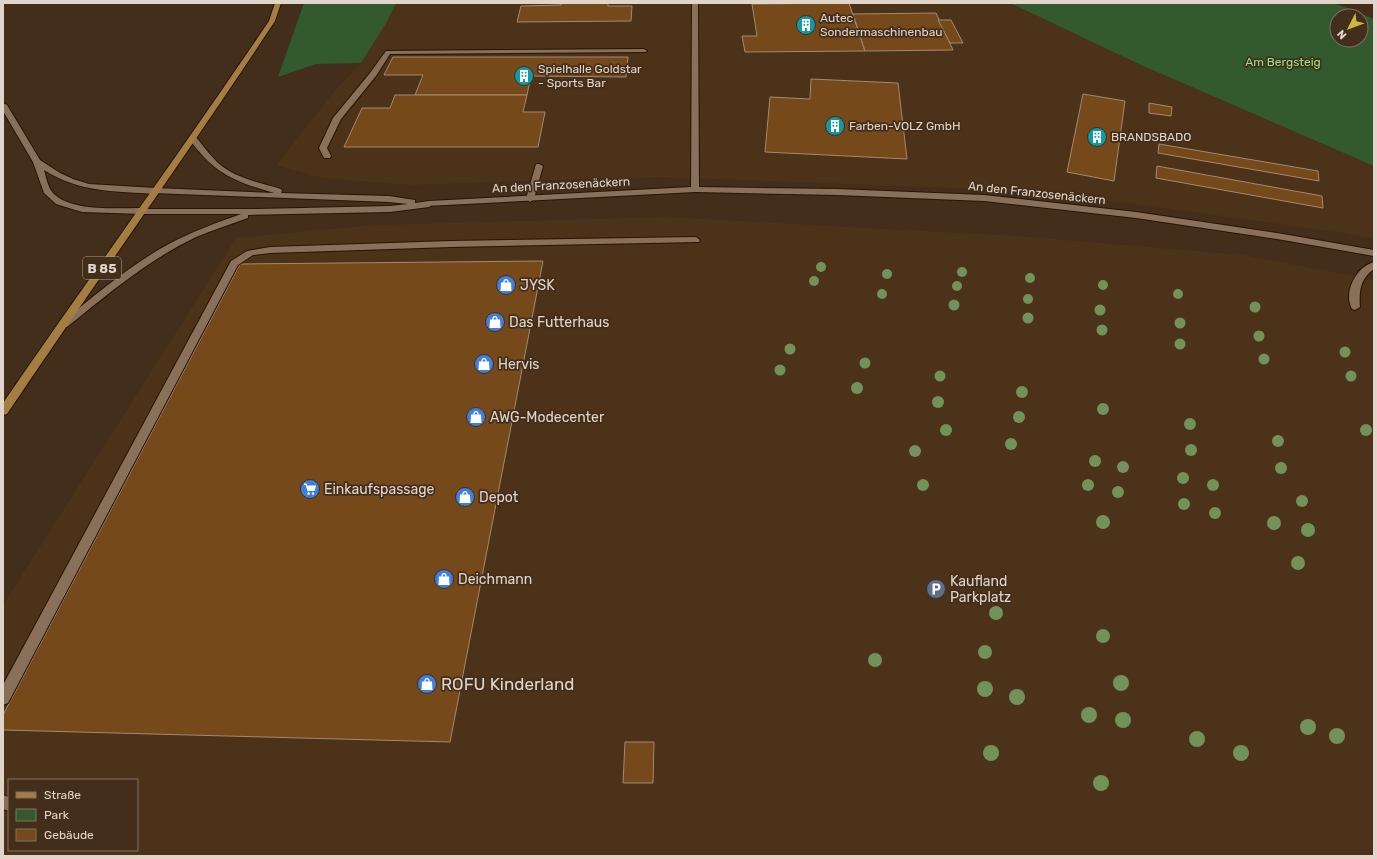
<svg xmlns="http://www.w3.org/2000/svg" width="1377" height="859" viewBox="0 0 1377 859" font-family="Rubik,sans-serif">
<rect width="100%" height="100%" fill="#422e1b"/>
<!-- built -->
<g fill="#4b3219" fill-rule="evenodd">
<polygon points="396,3 1010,3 1141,65 1374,166 1374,239 1345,233 1120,202 978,189 659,177 409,185 321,178 277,165 335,90 361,63 390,17"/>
<path d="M 667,217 L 1018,236 L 1244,255 L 1374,280 L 1374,856 L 3,856 L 3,605 L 236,238 L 373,225 ZM 9,780 L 137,780 L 137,850 L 9,850 Z"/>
</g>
<!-- green -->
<g fill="#335a2f" fill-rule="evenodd">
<polygon points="304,3 396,3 388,20 361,63 316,64 278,77"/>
<path d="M 1010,3 L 1334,3 L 1374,19 L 1374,166 L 1141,65 ZM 1337,16 L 1361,16 L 1361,40 L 1337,40 Z"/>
</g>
<!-- building -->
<g fill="#75491a" stroke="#a28974">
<polygon points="561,3 608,3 608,6 632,6 631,21 517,22 521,6 561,5"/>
<polygon points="849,3 865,51 745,52 742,36 757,36 752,4"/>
<polygon points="936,13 953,50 865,51 853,14"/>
<polygon points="938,20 951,20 963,43 950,43"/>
<polygon points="393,57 628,57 626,77 531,76 527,95 415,95 423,75 384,75"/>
<polygon points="811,79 898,83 907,159 765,152 770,97 810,99"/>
<polygon points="1083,94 1125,101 1114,181 1067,172"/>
<polygon points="395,95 527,95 523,112 545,112 538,147 344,147 362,108 390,108"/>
<polygon points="1149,103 1172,107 1171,116 1149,113"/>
<polygon points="1159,144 1318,171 1319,181 1158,153"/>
<polygon points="1157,166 1322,196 1323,208 1156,178"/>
<polygon points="543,261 450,742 3,730 3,715 240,264"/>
<polygon points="625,742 654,742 653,783 623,783"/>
</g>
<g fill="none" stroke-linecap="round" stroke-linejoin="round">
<!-- service casing -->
<g stroke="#281504" stroke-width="2">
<g id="service">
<polygon points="644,49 647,51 646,52 390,54 376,76 341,119 327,148 331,156 330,158 324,158 319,148 333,118 370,73 386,51"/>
<polygon points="536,164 539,164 543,166 534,199 530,202 526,199"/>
<polygon points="696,237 700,240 699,242 451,247 270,253 253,255 238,265 8,703 3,705 3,685 231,261 247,251 270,247 451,241"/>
<path d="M 1374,262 L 1374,269 C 1360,279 1359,291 1360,307 L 1355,310 L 1352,309 C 1343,292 1356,267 1374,262 Z"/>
<polygon points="3,795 9,797 9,811 3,809"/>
</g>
</g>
<!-- minor casing -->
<g stroke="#281504" stroke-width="2">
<g id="minor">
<polygon points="692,3 698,3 699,187 837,189 984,195 1136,212 1283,234 1374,250 1374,256 1283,240 1136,218 984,201 837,195 695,192 426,206 425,204 426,202 429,201 691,187"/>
<path d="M 3,103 L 7,105 L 40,160 L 60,173 L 73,179 L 89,184 L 156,188 L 160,191 L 156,194 C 115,191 80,193 44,170 C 46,177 48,188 53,193 C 71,212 117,208 142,208 L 146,211 L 142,214 L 82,212 L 56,204 L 44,193 L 33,162 L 3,111 Z"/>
</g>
</g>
<!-- tertiary casing -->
<g stroke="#281504" stroke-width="2">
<path id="tertiary" d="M 190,137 L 196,137 C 203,146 210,155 218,163 C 235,178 260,183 281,189 L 282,191 L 281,193 L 389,196 L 415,200 L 415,203 L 429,201 L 433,204 L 429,207 L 390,212 L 248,215 L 248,218 C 231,224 213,230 196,237 C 148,260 108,294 67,327 L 61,327 L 59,325 L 61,323 C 95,295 129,266 167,245 C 191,232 216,223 241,214 L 142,214 L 139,213 L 138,211 L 139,209 L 257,209 L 390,206 L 408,204 L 389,202 L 153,193 L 152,191 L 156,188 L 274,193 C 233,181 215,174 189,139 Z"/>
</g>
<!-- primary casing -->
<g stroke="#281504" stroke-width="2">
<path id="primary" d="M 275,3 L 281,3 L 275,21 C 188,153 96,282 7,414 L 3,415 L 3,403 C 91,275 182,150 269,21 Z"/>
</g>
<!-- service -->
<use href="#service" fill="#88705b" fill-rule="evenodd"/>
<!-- minor -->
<use href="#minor" fill="#88705b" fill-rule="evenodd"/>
<!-- tertiary -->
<use href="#tertiary" fill="#88705b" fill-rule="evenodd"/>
<!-- primary -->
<use href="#primary" fill="#a37d41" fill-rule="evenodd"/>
</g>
<!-- trees -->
<g fill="#71925a">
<circle cx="821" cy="267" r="5"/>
<circle cx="962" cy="272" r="5"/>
<circle cx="887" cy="274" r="5"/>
<circle cx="1030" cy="278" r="5"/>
<circle cx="814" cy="281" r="5"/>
<circle cx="1103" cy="285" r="5"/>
<circle cx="957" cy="286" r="5"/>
<circle cx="882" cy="294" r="5"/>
<circle cx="1178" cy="294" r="5"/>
<circle cx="1028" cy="299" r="5"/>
<circle cx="954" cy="305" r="5.5"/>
<circle cx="1255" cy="307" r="5.5"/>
<circle cx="1100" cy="310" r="5.5"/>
<circle cx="1028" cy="318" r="5.5"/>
<circle cx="1180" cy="323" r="5.5"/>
<circle cx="1102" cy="330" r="5.5"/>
<circle cx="1259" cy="336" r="5.5"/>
<circle cx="1180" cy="344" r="5.5"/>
<circle cx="790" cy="349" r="5.5"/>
<circle cx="1345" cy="352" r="5.5"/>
<circle cx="1264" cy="359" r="5.5"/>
<circle cx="865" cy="363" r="5.5"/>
<circle cx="780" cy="370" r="5.5"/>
<circle cx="940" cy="376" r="5.5"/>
<circle cx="1351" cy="376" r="5.5"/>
<circle cx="857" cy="388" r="6"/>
<circle cx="1022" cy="392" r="6"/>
<circle cx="938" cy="402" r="6"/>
<circle cx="1103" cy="409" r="6"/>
<circle cx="1019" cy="417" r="6"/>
<circle cx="1190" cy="424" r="6"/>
<circle cx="946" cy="430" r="6"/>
<circle cx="1366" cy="430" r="6"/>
<circle cx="1278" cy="441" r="6"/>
<circle cx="1011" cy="444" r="6"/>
<circle cx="1191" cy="450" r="6"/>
<circle cx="915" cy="451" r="6"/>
<circle cx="1095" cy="461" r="6"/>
<circle cx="1123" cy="467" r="6"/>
<circle cx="1281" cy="468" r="6"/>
<circle cx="1183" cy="478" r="6"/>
<circle cx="923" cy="485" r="6"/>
<circle cx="1088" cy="485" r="6"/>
<circle cx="1213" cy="485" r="6"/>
<circle cx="1118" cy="492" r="6"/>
<circle cx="1302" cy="501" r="6"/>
<circle cx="1184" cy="504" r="6"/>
<circle cx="1215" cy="513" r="6"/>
<circle cx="1103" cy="522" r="7"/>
<circle cx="1274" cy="523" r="7"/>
<circle cx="1308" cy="530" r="7"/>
<circle cx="1298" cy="563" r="7"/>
<circle cx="996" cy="613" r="7"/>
<circle cx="1103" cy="636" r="7"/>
<circle cx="985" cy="652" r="7"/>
<circle cx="875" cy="660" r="7"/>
<circle cx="1121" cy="683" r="8"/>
<circle cx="985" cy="689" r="8"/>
<circle cx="1017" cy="697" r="8"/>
<circle cx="1089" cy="715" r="8"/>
<circle cx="1123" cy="720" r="8"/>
<circle cx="1308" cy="727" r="8"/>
<circle cx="1337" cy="736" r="8"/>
<circle cx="1197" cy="739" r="8"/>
<circle cx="991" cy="753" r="8"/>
<circle cx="1241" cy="753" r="8"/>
<circle cx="1101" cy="783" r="8"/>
</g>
<!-- icons -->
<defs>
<g id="building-disc" transform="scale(1)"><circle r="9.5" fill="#0f9aa8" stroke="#422e1b"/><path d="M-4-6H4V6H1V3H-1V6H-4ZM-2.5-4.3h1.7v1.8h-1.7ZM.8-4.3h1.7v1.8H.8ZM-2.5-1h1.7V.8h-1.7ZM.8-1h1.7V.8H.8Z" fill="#fff"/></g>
<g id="shop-disc" transform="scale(1)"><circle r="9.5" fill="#3f7fe0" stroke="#422e1b"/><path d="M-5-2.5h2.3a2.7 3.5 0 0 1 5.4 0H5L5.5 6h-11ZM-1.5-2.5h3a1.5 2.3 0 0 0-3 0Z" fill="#fff"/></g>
<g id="supermarket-disc" transform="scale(1)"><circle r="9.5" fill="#3f7fe0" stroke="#422e1b"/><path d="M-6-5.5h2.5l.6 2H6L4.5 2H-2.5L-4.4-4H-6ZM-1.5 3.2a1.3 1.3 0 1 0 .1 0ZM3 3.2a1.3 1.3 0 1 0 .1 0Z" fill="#fff"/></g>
<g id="parking-disc" transform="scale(1)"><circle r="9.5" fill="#5c6f8a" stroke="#422e1b"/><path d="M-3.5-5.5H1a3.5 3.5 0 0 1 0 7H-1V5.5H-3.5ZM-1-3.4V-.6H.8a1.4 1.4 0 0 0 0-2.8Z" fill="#fff"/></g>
</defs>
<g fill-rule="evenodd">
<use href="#building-disc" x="806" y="25"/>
<use href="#building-disc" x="524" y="76"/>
<use href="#building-disc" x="835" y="126"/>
<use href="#building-disc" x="1097" y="137"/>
<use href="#shop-disc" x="506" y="285"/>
<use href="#shop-disc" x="495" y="322"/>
<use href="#shop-disc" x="484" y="364"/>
<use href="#shop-disc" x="476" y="417"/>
<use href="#supermarket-disc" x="310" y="489"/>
<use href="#shop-disc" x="465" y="497"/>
<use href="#shop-disc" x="444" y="579"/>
<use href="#parking-disc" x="936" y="589"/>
<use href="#shop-disc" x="427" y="684"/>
</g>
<g text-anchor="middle" stroke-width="3.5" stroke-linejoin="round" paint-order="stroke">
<!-- far-poi labels -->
<g font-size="12" fill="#e1d4c8" stroke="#422e1b" text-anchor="start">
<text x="820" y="22">Autec<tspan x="820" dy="14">Sondermaschinenbau</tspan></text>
<text x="538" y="73">Spielhalle Goldstar<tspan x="538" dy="14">- Sports Bar</tspan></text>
<text x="849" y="130">Farben-VOLZ GmbH</text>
<text x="1111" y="141">BRANDSBADO</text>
</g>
<!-- far-park labels -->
<g font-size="12" fill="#97e38e" stroke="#422e1b">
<text x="1283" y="66">Am Bergsteig</text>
</g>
<!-- far-street labels -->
<g font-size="12" fill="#e1d4c8" stroke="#422e1b">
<text transform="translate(561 185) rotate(-3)" y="4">An den Franzosenäckern</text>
<text transform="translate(1037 193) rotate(6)" y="4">An den Franzosenäckern</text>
</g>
<!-- shield labels -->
<rect fill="#422e1b" stroke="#b1a294" stroke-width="1" x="83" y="257" width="38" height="22" rx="3"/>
<g font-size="13" font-weight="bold" fill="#e1d4c8">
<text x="102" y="273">B 85</text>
</g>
<!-- poi labels -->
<g font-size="14" fill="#e1d4c8" stroke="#422e1b" text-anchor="start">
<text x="520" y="290">JYSK</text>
<text x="509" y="327">Das Futterhaus</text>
<text x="498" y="369">Hervis</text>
<text x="490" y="422">AWG-Modecenter</text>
<text x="324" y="494">Einkaufspassage</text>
<text x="479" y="502">Depot</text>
<text x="458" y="584">Deichmann</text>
<text x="950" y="586">Kaufland<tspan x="950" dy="16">Parkplatz</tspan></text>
</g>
<!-- near-poi labels -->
<g font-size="17" fill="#e1d4c8" stroke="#422e1b" text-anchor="start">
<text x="441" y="690">ROFU Kinderland</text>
</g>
</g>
<!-- border -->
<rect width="1377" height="859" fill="none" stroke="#e1d4c8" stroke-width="8"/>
<!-- legend -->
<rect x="8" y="779" width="130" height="72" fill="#422e1b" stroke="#827060"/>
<rect x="16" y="792" width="20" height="6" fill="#a37d41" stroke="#827060"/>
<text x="44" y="799" font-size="12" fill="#e1d4c8">Straße</text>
<rect x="16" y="809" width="20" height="12" fill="#335a2f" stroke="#827060"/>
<text x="44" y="819" font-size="12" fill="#e1d4c8">Park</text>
<rect x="16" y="829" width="20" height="12" fill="#75491a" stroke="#827060"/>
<text x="44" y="839" font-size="12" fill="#e1d4c8">Gebäude</text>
<!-- north arrow -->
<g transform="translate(1349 28) rotate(228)"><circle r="19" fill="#422e1b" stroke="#827060"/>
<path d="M0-3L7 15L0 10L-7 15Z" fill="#cbba39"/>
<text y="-6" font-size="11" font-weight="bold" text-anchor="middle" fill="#e1d4c8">N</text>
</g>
</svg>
